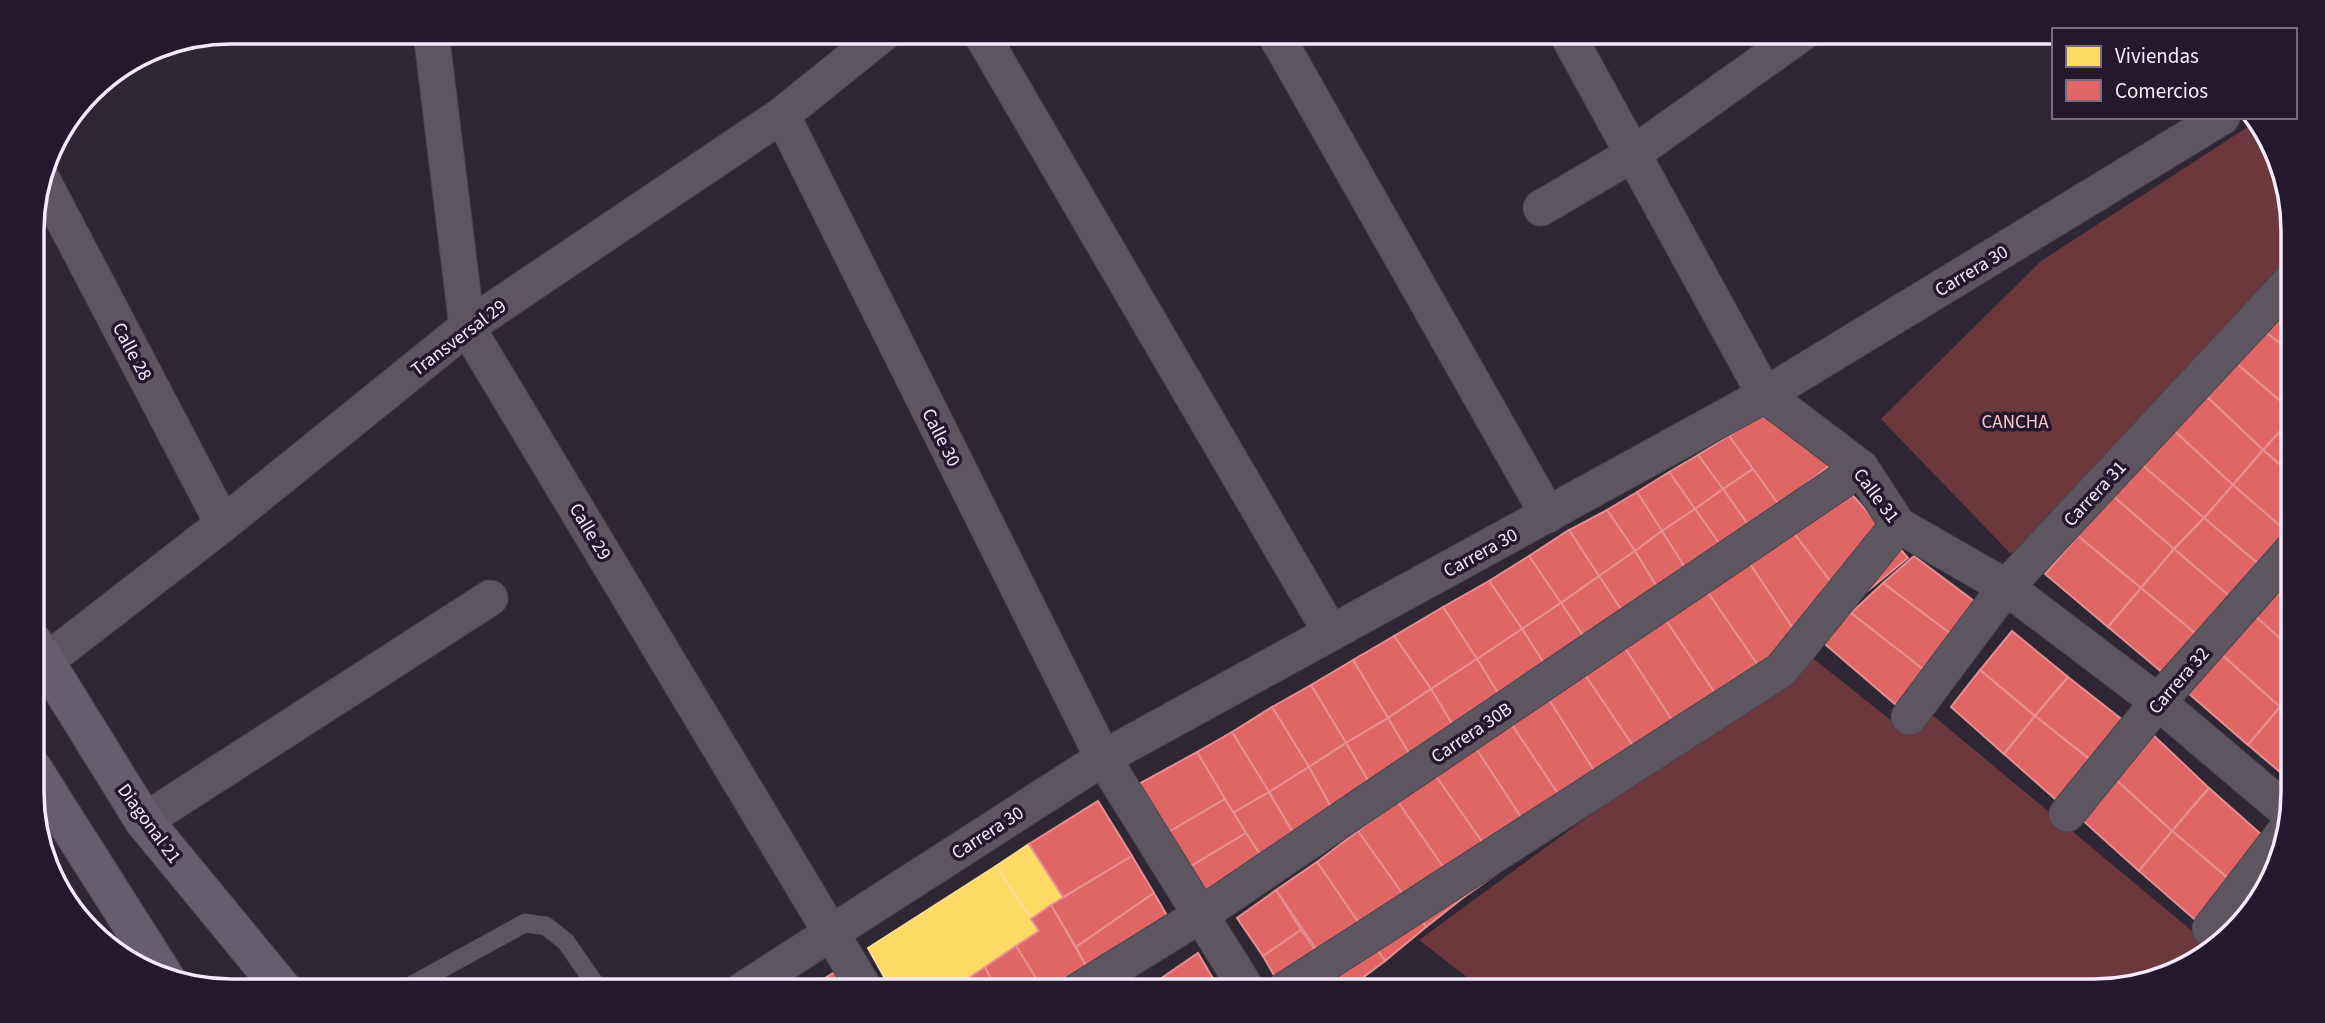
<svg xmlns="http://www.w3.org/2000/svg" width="2325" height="1023" viewBox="0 0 2325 1023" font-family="'Source Sans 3',sans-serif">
<rect width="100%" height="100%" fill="#2e2632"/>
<!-- green -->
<g fill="#6c373d">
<polygon points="2257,121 2292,204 2292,256 2179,383 2021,552 2010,553 1881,419 2041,261"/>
<polygon points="1809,655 1903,730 1924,708 2215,950 2107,991 1485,991 1419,940"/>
</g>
<!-- homes -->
<g fill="#ffd966" stroke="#fcde92" stroke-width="2">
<polygon points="1029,844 1063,897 1031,919 996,866"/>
<polygon points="996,866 1039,931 950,991 892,991 868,948"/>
</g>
<!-- shops -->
<g fill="#e06666" stroke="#e68e92" stroke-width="2">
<polygon points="2292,294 2292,353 2258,326"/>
<polygon points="2258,326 2292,353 2292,411 2230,358"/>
<polygon points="2230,358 2292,411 2292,418 2263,450 2202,392"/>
<polygon points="2202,392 2263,450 2233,485 2171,428"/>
<polygon points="1778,405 1829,466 1779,505 1729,436"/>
<polygon points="2292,418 2293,476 2263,450"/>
<polygon points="2171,428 2233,485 2204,518 2141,464"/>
<polygon points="1729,436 1753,469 1723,489 1698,455"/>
<polygon points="2263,450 2293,476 2293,537 2233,485"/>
<polygon points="1698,455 1723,489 1695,509 1669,472"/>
<polygon points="2141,464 2204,518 2174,549 2113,496"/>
<polygon points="1753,469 1779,505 1751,529 1723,489"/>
<polygon points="1669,472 1695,509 1662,531 1637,492"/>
<polygon points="1842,483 1908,558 1849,606 1787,524"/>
<polygon points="2233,485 2293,537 2268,572 2204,518"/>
<polygon points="1723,489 1751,529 1724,550 1695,509"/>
<polygon points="1637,492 1662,531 1635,551 1607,510"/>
<polygon points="2113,496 2174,549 2141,588 2078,536"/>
<polygon points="1695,509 1724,550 1689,574 1662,531"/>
<polygon points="1607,510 1635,551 1599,576 1569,530"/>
<polygon points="2204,518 2268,572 2241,606 2174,549"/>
<polygon points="1787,524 1849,606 1802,642 1744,555"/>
<polygon points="1569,530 1599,576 1561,603 1529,556"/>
<polygon points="1662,531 1689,574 1662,595 1635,551"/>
<polygon points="2078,536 2141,588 2108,627 2045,574"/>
<polygon points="2174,549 2241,606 2208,644 2141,588"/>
<polygon points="1635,551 1662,595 1628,620 1599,576"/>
<polygon points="1744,555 1802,642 1762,671 1702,584"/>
<polygon points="1529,556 1561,603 1522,629 1489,581"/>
<polygon points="1914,556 1990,613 1963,643 1883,583"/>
<polygon points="1599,576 1628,620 1590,646 1561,603"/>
<polygon points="1489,581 1522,629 1477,659 1443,607"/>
<polygon points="2283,581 2293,589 2293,650 2254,615"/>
<polygon points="1883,583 1963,643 1933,677 1851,613"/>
<polygon points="1702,584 1762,671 1721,702 1661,613"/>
<polygon points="2141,588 2208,644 2176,684 2108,627"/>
<polygon points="1561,603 1590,646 1551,674 1522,629"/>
<polygon points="1443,607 1477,659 1431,689 1394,636"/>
<polygon points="1661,613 1721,702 1681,734 1621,642"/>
<polygon points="1851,613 1933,677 1903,711 1819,639"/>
<polygon points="2254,615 2293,650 2293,693 2280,707 2221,654"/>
<polygon points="1522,629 1551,674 1506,706 1477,659"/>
<polygon points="2012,631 2068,677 2035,716 1980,670"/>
<polygon points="1394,636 1431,689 1388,718 1353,660"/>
<polygon points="1621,642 1681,734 1644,762 1581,669"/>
<polygon points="2221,654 2280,707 2248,745 2188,693"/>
<polygon points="1477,659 1506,706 1461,739 1431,689"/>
<polygon points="1353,660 1388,718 1346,743 1311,685"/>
<polygon points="1581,669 1644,762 1607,791 1546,695"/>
<polygon points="1980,670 2035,716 2004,754 1951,707"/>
<polygon points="2068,677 2129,725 2097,765 2035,716"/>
<polygon points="1311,685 1346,743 1309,767 1272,707"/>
<polygon points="1431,689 1461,739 1419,770 1388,718"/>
<polygon points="2293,693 2293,719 2280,707"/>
<polygon points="1546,695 1607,791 1573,816 1510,722"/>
<polygon points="1272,707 1309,767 1269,792 1232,732"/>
<polygon points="2280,707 2293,719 2293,783 2248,745"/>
<polygon points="2035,716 2097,765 2063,806 2004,754"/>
<polygon points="1388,718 1419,770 1379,799 1346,743"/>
<polygon points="1510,722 1573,816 1538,843 1475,747"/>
<polygon points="1232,732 1269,792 1233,813 1197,752"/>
<polygon points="2151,733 2209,788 2172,831 2114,778"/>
<polygon points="1346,743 1379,799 1341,825 1309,767"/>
<polygon points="1475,747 1538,843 1502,870 1435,775"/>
<polygon points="1197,752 1225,799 1167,833 1139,784"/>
<polygon points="1309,767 1341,825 1302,848 1269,792"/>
<polygon points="1435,775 1502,870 1464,897 1398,802"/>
<polygon points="2114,778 2172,831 2139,871 2080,818"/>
<polygon points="2209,788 2271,843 2235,884 2172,831"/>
<polygon points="1269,792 1302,848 1269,868 1233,813"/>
<polygon points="1225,799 1246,833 1188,868 1167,833"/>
<polygon points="1098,801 1132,856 1063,897 1029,844"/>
<polygon points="1398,802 1464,897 1426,927 1358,831"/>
<polygon points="1358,831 1426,927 1385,961 1317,862"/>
<polygon points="2172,831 2235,884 2200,924 2139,871"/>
<polygon points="1246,833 1269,868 1213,905 1188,868"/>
<polygon points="1132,856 1154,893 1076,947 1051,905"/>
<polygon points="1317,862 1385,961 1345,991 1276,890"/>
<polygon points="1276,890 1301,930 1263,956 1237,918"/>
<polygon points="1154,893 1176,931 1097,985 1076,947"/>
<polygon points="1051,905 1097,985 1088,991 1044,991 1016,946 1039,931 1031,919"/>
<polygon points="1301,930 1326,965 1283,991 1263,956"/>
<polygon points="1016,946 1044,991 997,991 985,967"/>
<polygon points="1198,953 1218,987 1213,991 1149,991 1147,988"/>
<polygon points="985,967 997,991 950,991"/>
<polygon points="835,972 846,991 804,991"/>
</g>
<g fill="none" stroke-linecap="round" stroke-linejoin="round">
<!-- service casing -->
<g stroke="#4a444f" stroke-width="19">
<polyline id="service" points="401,991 525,923 546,926 566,942 600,991"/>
</g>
<!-- minor casing -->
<g stroke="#4a444f" stroke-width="37">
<g id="minor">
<polyline points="431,32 467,327 866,991"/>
<polyline points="980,32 1331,633"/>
<polyline points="1274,32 1548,515"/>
<polyline points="1566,32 1765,395 1861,468 1898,525 2006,587 2158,702 2289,813"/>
<polyline points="782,115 1103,758 1248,991"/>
<polyline points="42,179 223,524"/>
<polyline points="1541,208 1633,154 1804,32"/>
<polyline points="45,662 223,524 467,327 782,115 885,32"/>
<polyline points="1909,717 2006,587 2292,280"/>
<polyline points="2067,814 2158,702 2293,549"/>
<polyline points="144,821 490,598"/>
<polyline points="2210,929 2286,830"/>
<polyline points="741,991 1103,758 1765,395 2222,117"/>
<polyline points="1078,991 1202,914 1861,468"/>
<polyline points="1283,991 1781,670 1898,525"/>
</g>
</g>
<!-- trunk casing -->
<g stroke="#4a444f" stroke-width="40">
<g id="trunk">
<polyline points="33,642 144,821 284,991"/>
<polyline points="33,769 166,979"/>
</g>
</g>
<!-- service -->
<use href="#service" stroke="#5d5660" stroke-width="18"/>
<!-- minor -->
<use href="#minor" stroke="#5d5660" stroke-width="35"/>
<!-- trunk -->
<use href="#trunk" stroke="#645e6d" stroke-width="38"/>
</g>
<g text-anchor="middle" stroke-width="7" stroke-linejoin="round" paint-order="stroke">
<!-- street labels -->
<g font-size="19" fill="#f4ebfa" stroke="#25182d">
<text transform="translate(1971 270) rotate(-31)" y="7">Carrera 30</text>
<text transform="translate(458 337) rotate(-37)" y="7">Transversal 29</text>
<text transform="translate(133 351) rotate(62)" y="7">Calle 28</text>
<text transform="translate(942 437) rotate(63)" y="7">Calle 30</text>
<text transform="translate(2094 493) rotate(-47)" y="7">Carrera 31</text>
<text transform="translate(1877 495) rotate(53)" y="7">Calle 31</text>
<text transform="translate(591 531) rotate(59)" y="7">Calle 29</text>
<text transform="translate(1480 552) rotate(-29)" y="7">Carrera 30</text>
<text transform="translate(2178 680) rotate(-49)" y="7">Carrera 32</text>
<text transform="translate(1471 732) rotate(-34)" y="7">Carrera 30B</text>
<text transform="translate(150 823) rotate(54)" y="7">Diagonal 21</text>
<text transform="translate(987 832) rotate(-33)" y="7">Carrera 30</text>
</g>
<!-- park labels -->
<g font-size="19" fill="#fbc6c8" stroke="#25182d">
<text x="2015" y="428">CANCHA</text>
</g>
</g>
<!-- crop -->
<path d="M0 0H2325V1023H0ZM231 44H2094A187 187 0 0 1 2281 231V792A187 187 0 0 1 2094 979H231A187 187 0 0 1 44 792V231A187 187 0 0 1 231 44Z" fill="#25182d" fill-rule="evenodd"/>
<path fill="none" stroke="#f4ebfa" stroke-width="3.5" d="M231 44H2094A187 187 0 0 1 2281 231V792A187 187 0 0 1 2094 979H231A187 187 0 0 1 44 792V231A187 187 0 0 1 231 44Z"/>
<!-- legend -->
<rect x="2052" y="28" width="245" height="91" fill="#25182d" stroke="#786c7f" stroke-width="2"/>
<rect x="2066" y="46" width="35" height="21" fill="#ffd966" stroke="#786c7f" stroke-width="2"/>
<text x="2115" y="63" font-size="21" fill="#f4ebfa">Viviendas</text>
<rect x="2066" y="80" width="35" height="21" fill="#e06666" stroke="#786c7f" stroke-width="2"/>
<text x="2115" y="98" font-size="21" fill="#f4ebfa">Comercios</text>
</svg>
